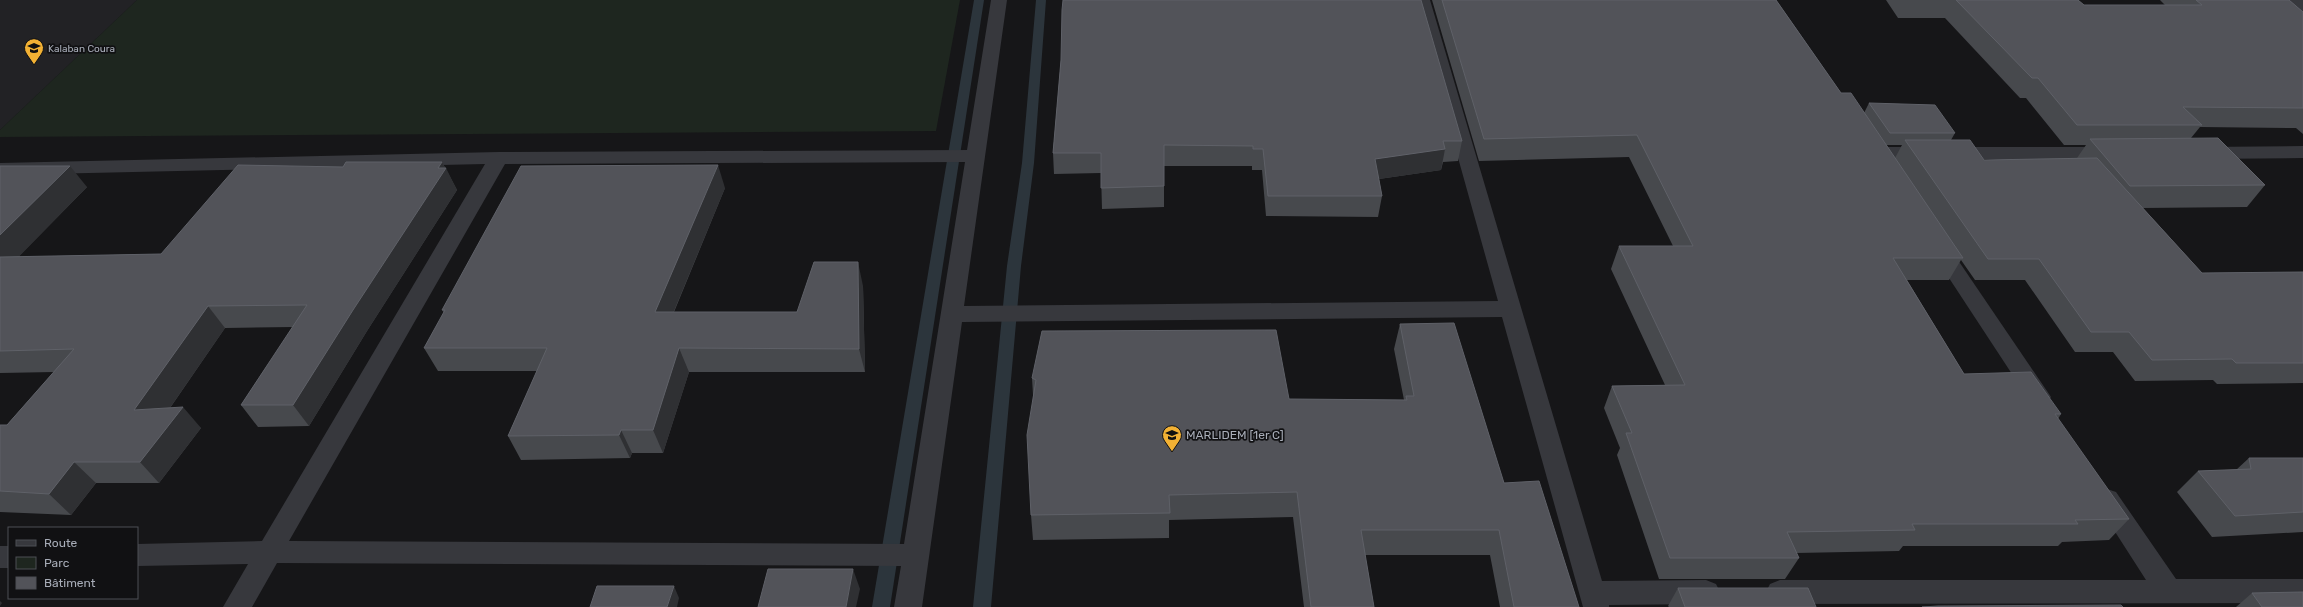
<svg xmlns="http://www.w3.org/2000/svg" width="2303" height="607" viewBox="0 0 2303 607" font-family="Rubik,sans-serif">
<rect width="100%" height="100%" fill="#161618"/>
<!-- built -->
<polygon fill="#222225" points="0,0 137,0 0,130"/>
<!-- green -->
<polygon fill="#1e261f" points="137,0 960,0 936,131 0,137 0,130"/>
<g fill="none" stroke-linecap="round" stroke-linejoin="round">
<!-- stream -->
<g fill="#2c353c" fill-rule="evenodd">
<polygon points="974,0 984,0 890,607 872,607"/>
<polygon points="1036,0 1046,0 1034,163 1021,266 991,607 973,607 1007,266 1022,163"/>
</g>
<!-- street -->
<g fill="#37383d" fill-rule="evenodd">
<path d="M 991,0 L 1007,0 L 964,306 L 1498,301 L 1414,0 L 1430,0 L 1602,581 L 1706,580 L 1716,584 L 1720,592 L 1716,600 L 1706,604 L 1609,605 L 1609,607 L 1583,607 L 1502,317 L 962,322 L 922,607 L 894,607 L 901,566 L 277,563 L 252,607 L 223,607 L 248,564 L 137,566 L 137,544 L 262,541 L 485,164 L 0,175 L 0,163 L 499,152 L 967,150 ZM 965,162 L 904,544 L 289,541 L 505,164 Z"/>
<polygon points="2286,0 2303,0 2303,13 2297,12"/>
<polygon points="2303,146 2303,158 2202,159 2195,157 2192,153 2195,149 2202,147"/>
<polygon points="1877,147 2110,147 2117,149 2120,153 2117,157 2110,159 1877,159 1870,157 1867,153 1870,149"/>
<polygon points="1938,239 1945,241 2047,391 2051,397 2047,403 2039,406 2031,403 1928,246 1931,241"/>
<polygon points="2107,489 2116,492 2176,579 2303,579 2303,603 1780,604 1770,600 1766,592 1770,584 1780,580 2146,580 2094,499 2098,492"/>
<rect x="0" y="546" width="9" height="22"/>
</g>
</g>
<!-- wall -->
<g fill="#47494d" fill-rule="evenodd">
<path d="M 1432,0 L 1776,0 L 1841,93 L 1864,113 L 1869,103 L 1955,133 L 1951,140 L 1984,160 L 2077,158 L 2086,145 L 2064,145 L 2026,98 L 2020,98 L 1945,18 L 1898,18 L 1886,0 L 2078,0 L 2084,5 L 2165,5 L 2160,0 L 2289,0 L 2303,12 L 2303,134 L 2296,128 L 2200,127 L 2191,138 L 2265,185 L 2247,207 L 2143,208 L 2202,273 L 2303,272 L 2303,383 L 2217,384 L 2213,380 L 2135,381 L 2113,352 L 2075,352 L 2025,280 L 1975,280 L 1961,260 L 1949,280 L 1907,280 L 1964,374 L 2061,414 L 2058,419 L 2129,519 L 2109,540 L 2062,542 L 2058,546 L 1903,546 L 1899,551 L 1796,553 L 1799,558 L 1785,579 L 1659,579 L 1617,455 L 1620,448 L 1604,408 L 1612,386 L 1665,385 L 1611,269 L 1619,246 L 1673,246 L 1629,157 L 1479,161 ZM 1886,145 L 1902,145 L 1895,158 Z"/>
<polygon points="1061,60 1462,141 1458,161 1443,162 1441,170 1379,179 1382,196 1378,217 1266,216 1262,170 1252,170 1252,166 1164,166 1164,207 1102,209 1101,173 1054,174 1053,153"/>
<polygon points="442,162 457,190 367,331 309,426 258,427 241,405 293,327 225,328 170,408 201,428 159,483 96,483 71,515 0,512 0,425 7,425 54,372 0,373 0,166 87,187 18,257 161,254 343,167"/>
<polygon points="725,188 674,312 797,312 863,286 865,372 689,372 663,453 632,453 630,458 521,460 508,436 537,371 438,371 424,348 444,313 442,310"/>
<polygon points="1400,324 1504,483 1579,607 1500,607 1490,555 1365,555 1374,607 1304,607 1293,517 1169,520 1169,538 1033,540 1031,515 1033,395 1032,378 1289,399 1404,400 1394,349"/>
<polygon points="2249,458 2303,458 2303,532 2212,537 2177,492 2198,471 2236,470"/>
<polygon points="1678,588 1816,607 1669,607 1668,606"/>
<polygon points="2252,593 2303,607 2236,607"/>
</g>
<!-- shaded-wall -->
<g fill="#2f3033">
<polygon points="1445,149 1441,170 1372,180 1375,159"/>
<polygon points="442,162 446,169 446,168 457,190 367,331 309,426 293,405"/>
<polygon points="718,165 725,188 664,335 655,312"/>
<polygon points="70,166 87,187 0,276 0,235"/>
<polygon points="858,262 863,286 865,372 859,349"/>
<polygon points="208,306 225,328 154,431 134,410"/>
<polygon points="679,348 689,372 663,453 653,430"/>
<polygon points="183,407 201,428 159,483 140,462"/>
<polygon points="621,430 632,453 630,458 619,435"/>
<polygon points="74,462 96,483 71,515 49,494"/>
<polygon points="853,569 860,589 856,607 846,607"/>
<polygon points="674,586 679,598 677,607 667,607"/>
<polygon points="0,601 2,603 0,606"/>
</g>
<!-- building -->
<g fill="#525359" stroke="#5f6168">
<polygon points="1063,0 1421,0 1462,141 1443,141 1445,149 1375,159 1382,196 1268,196 1263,149 1253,149 1253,146 1164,145 1164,186 1101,188 1101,153 1053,153 1061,60 1062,10"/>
<polygon points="1442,0 1776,0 1841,93 1851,93 1963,258 1893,258 1964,374 2031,372 2061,414 2055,414 2129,519 2075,520 2078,524 1912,524 1915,530 1787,532 1799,558 1670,558 1626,433 1632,433 1612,386 1685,385 1619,246 1693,246 1637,135 1484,139"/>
<polygon points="1956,0 2078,0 2084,5 2202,5 2196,0 2289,0 2303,12 2303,108 2183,107 2202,125 2077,125 2038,78 2032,78"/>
<polygon points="1869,103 1935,105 1955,133 1890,133"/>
<polygon points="2218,138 2265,185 2130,186 2090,139"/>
<polygon points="1905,140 1970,140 1984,160 2097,158 2202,273 2303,272 2303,363 2236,363 2232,359 2152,360 2129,332 2091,332 2039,259 1988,259"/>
<polygon points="346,162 442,162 438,168 446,168 353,310 293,405 241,405 307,305 208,306 134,410 183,407 140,462 74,462 49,494 0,491 0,425 7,425 74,349 0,351 0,257 161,254 238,165 343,167"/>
<polygon points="718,165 655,312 797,312 814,262 858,262 859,349 679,348 653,430 621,430 619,435 508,436 547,348 424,348 445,310 442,310 521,166"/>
<polygon points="0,166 70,166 0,235"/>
<polygon points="1454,323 1504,483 1539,481 1579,607 1514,607 1499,530 1361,530 1374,607 1311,607 1297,492 1169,495 1170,513 1031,515 1027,435 1036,380 1032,378 1042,331 1276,330 1289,399 1407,400 1406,396 1414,396 1400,324"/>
<polygon points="2249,458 2303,458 2303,512 2235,516 2198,471 2251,469"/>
<polygon points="768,569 853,569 846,607 758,607"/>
<polygon points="597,586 674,586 667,607 590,607"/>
<polygon points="1678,588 1808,588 1816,607 1685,607"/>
<polygon points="2303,592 2303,607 2262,607 2252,593"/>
<polygon points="2121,605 2123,607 1922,607 1938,606"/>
</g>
<!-- icons -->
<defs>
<g id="school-pin" transform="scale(1)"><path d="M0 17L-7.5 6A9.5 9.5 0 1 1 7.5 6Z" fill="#f2b134" stroke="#111113"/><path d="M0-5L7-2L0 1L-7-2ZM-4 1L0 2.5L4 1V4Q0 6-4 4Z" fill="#111"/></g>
</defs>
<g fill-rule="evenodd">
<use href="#school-pin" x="34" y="48"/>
<use href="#school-pin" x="1172" y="435"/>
</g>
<g text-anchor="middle" stroke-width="3.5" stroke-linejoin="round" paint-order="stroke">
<!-- far-poi labels -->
<g font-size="10" fill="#a8adb8" stroke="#111113" text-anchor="start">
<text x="48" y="52">Kalaban Coura</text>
</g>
<!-- poi labels -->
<g font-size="12" fill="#a8adb8" stroke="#111113" text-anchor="start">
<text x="1186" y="439">MARLIDEM [1er C]</text>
</g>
</g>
<!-- legend -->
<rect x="8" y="527" width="130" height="72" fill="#111113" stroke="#4d4f55"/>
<rect x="16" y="540" width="20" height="6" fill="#37383d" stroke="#4d4f55"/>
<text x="44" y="547" font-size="12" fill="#a8adb8">Route</text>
<rect x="16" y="557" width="20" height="12" fill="#1e261f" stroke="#4d4f55"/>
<text x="44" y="567" font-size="12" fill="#a8adb8">Parc</text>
<rect x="16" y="577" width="20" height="12" fill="#525359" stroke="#4d4f55"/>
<text x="44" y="587" font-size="12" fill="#a8adb8">Bâtiment</text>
</svg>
